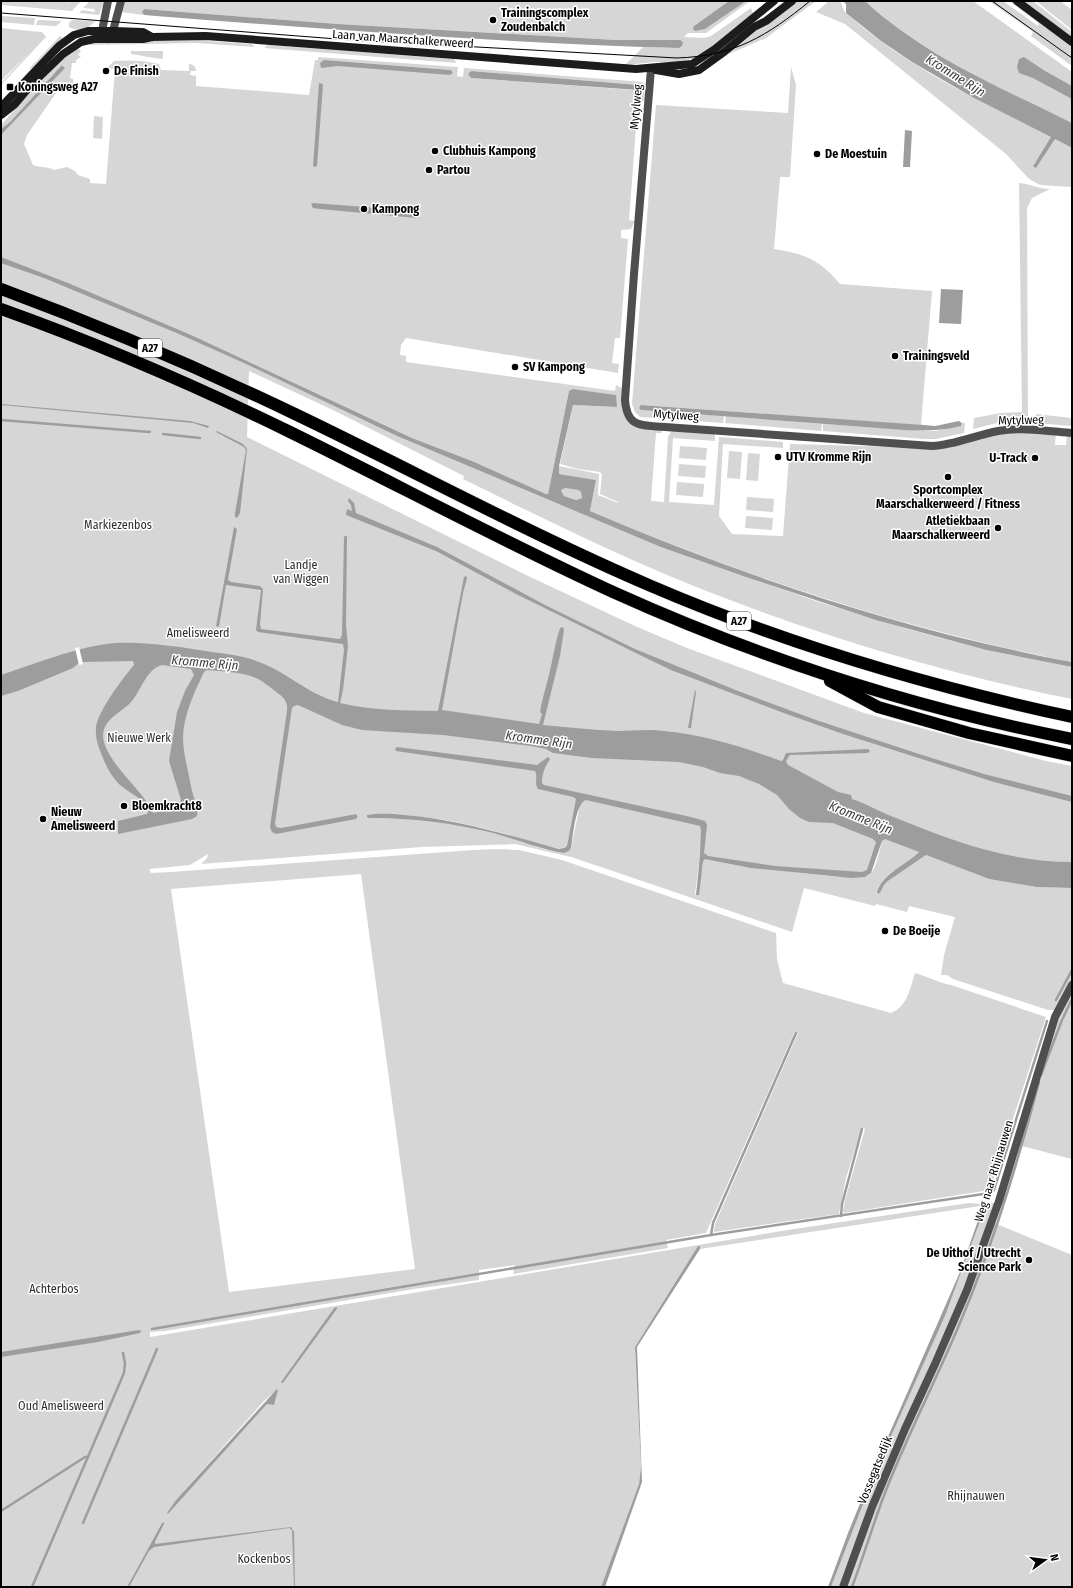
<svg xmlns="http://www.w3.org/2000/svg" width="1073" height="1588" viewBox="0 0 1073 1588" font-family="'Fira Sans Condensed',sans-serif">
<rect width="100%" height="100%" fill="#fff"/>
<!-- green -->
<g fill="#d6d6d6" fill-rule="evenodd">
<polygon points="1,1 66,1 69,3 71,1 81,1 72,11 1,5"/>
<polygon points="90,1 104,1 99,15 79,13 82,10 95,12 94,9 83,8"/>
<polygon points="124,1 729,1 694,26 746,1 750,1 706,33 688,33 684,37 704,38 711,36 751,8 753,14 713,48 696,58 678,62 654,62 625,65 643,47 679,48 657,41 616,40 338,24 144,9 142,12 144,15 121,12"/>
<polygon points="795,1 816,1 766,38 722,57 724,54"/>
<path d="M 829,1 L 840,1 C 843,5 842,9 846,13 C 858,23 869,33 882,42 C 934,80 994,108 1052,137 L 1033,165 L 1036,167 L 1055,139 L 1072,148 L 1072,187 L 1041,185 L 1036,183 L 1028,178 L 1006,154 L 845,24 L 816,12 Z"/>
<path d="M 865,1 L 973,1 L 1072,72 L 1072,123 C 1000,88 924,55 865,1 Z"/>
<polygon points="989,1 1003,1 1038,26 1039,23 1009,1 1012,1 1072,47 1072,66 1031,36 1033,32"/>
<polygon points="1024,1 1033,1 1072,32 1072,38"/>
<polygon points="1036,1 1060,1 1072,10 1072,30"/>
<polygon points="1,16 35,18 34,25 1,22"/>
<polygon points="39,20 61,21 62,21 56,26 36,25 37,21"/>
<path d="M 72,20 L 95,21 C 88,30 78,32 69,27 L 69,23 Z"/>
<polygon points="1,28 40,32 42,32 46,37 1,85 1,83 30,52 1,81"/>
<polygon points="60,36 64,39 30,70 30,68"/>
<polygon points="194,40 252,44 255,47 196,43 89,45 94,43"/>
<polygon points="268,45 454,59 456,63 264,48"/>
<path d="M 78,48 L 81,51 L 78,55 L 81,57 L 76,60 L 76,63 L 72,63 L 70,78 L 73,79 L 73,90 L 57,89 L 54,92 L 56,93 L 27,135 L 24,144 L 33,165 C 40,168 47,166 54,170 L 67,167 L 75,171 L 78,175 L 90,179 L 90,183 L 106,184 L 115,69 L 107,68 L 114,61 C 130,60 143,60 159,64 L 161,70 L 189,71 L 189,64 C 194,64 196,67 196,71 L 191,71 L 190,75 L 196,76 L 196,86 L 309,95 L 315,60 L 318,60 L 318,57 L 458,67 L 457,76 L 463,77 L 464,68 L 643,82 L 645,84 L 644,101 L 638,101 L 629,220 L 635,221 L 631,229 L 621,230 L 621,238 L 628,239 L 620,338 L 615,338 L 612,363 L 619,364 L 618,373 L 406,338 L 401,345 L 400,355 L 406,356 L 406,362 L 615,391 L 616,385 L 622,388 L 622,406 L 624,415 L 629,422 L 637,427 L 658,428 L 661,430 L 662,433 L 656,433 L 651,501 L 664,502 L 668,437 L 672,430 L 713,432 L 715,436 L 715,441 L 673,438 L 669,502 L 714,505 L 719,437 L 783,442 L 783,448 L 723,444 L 719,516 L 732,534 L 783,536 L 790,444 L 935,448 C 957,447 976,436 997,432 C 1017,429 1037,432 1056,433 L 1055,445 L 1066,445 L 1067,434 L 1072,435 L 1072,662 C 906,630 746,577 590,511 L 596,480 L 559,474 L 559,466 L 599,474 L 598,495 L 618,503 L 618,502 L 600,494 L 602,475 L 600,472 L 578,469 L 560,464 L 573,405 L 616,407 L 616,395 L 573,389 L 569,391 L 548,494 L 546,494 L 472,461 L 412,438 L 249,362 L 249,365 L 397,436 L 549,500 L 693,558 L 816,601 L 911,630 L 986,650 L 1072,667 L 1072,699 C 923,669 776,623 637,562 C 578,536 520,507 463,479 L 464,476 L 333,410 L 249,371 L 247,437 L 526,575 L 635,626 L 687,648 L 864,713 L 1046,761 L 1072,766 L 1072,870 L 1006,866 L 931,841 L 887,824 L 867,873 L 778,870 C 791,872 861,881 869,875 C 876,870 880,849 882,841 L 885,838 L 919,852 C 906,866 884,871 877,892 L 878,894 L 880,893 L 884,885 L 888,881 L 926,855 L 989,879 L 1036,887 L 1072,888 L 1072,980 L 1056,1010 L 1048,1010 L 953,979 L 947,975 L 941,975 L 944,955 L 955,917 L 909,906 L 907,912 L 876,904 L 875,906 L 804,888 L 792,932 L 604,868 L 571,857 L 515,844 L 422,847 L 201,864 L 207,858 L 208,854 L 190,865 L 149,869 L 151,873 L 172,872 L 473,850 L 496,849 L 519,850 L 562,860 L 776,933 L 777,959 L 783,983 L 891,1013 C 908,1006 910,988 915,973 C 925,976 943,984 951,985 L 1046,1017 L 990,1190 L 844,1213 L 843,1211 L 845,1200 L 865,1129 L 862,1127 L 846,1178 L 839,1214 L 714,1232 L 715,1224 L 798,1033 L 795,1031 L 706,1233 L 666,1240 L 668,1248 L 513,1274 L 515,1265 L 479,1270 L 479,1280 L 414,1289 L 165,1331 L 150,1332 L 150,1337 L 794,1229 L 969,1203 L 981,1204 L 994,1203 L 994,1209 L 978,1256 L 959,1304 L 874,1493 L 839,1587 L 831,1587 L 879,1463 L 945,1316 L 983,1213 L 980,1206 L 700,1249 L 700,1246 L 698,1246 L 635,1347 L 641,1466 L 639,1484 L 601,1587 L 127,1587 L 149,1548 L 155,1544 L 155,1542 L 164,1524 L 163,1522 L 162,1523 L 127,1587 L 1,1587 L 1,135 L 65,67 L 62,65 L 10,122 L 1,129 L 1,125 L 29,93 L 68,54 ZM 323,60 L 451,70 L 453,73 L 450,75 ZM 471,71 L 638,85 L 639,87 L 638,90 L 633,90 L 471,78 L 468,74 ZM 576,803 L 580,804 L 571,848 L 569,851 L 564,853 C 543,851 515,839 493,833 C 452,823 411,818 369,818 L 367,816 L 369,814 C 409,814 449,819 487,829 C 512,835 536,844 561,849 L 567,846 ZM 356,814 L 358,815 L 357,818 L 331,823 L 331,819 ZM 699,864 L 703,864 L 697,895 L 695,894 ZM 361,874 L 415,1269 L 229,1292 L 171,889 ZM 337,1307 L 337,1309 L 283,1383 L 282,1383 L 281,1382 L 334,1308 ZM 278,1389 L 274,1404 L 267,1404 L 168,1514 L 168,1513 L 176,1500 L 264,1401 Z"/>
<polygon points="131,51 163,51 163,58 161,59 131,54"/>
<path d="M 791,67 L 796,85 L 790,177 L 780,177 L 774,249 C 805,254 819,259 840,284 L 932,291 L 921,425 L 641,405 L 641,410 L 724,416 L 723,423 L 640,417 L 635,412 L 632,404 L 656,105 L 788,113 Z"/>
<polygon points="94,116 103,117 102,139 93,138"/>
<path d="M 1019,183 C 1030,184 1039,189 1050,189 L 1032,198 L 1027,208 L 1028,423 L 1005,421 L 973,429 L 974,418 L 1001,413 L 1022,412 Z"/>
<polygon points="1036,414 1072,418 1072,426 1035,423"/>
<polygon points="726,416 822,424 821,431 725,423"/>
<polygon points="962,423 965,423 964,433 936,439 924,439 823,431 823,424 924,431 935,431 961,426"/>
<polygon points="680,446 707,448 706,460 679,458"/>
<polygon points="729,451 742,452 740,479 727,478"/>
<polygon points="748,453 760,454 758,481 746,480"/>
<polygon points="679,464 706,466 705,478 678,476"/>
<polygon points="677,482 704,484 703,497 676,495"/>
<polygon points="565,488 578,490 581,492 582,498 576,500 564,496 561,489"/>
<polygon points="747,497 774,499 773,512 746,510"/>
<polygon points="746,516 773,518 772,530 745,528"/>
<polygon points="1072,989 1072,1159 1018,1145 1054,1029"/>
<polygon points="994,1223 1072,1255 1072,1587 844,1587 860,1543"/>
</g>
<!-- water -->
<g fill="#9d9d9d" fill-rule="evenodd">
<polygon points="729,1 746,1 705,29 695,31 693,29 694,26"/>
<path d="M 843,1 L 865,1 C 923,55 1001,88 1072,123 L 1072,148 L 1055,139 L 1036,168 L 1033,166 L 1051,137 L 974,98 L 912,62 L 881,41 L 846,13 L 846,4 Z"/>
<path d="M 144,9 L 338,24 L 616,40 L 680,40 L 683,42 L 682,46 L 679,48 C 500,43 322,29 144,15 L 142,12 Z"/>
<polygon points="1024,57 1045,71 1072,86 1072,99 1033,78 1019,73 1017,67 1019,59"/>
<polygon points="324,60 451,70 453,73 450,75 338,66 321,68 320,63"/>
<polygon points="62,65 65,68 1,135 1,129 10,122"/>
<polygon points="471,71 638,85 639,87 638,90 471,78 468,74"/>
<polygon points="319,83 323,84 317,166 315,167 313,166"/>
<polygon points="905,130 912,131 910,167 903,167"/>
<polygon points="313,203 417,211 417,218 320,209 313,208 311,204"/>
<path d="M 1,257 L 68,283 L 191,335 L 412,438 L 472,461 L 546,494 L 548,494 L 569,391 L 573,389 L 616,395 L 617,407 L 573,405 L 559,466 L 559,474 L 596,480 L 590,511 C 745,577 906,631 1072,662 L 1072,667 L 986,650 L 876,620 L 749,578 L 661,547 L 397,436 L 244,363 L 179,334 L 44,278 L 1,263 ZM 565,488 L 578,490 L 581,492 L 582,498 L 576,500 L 564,496 L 561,490 Z"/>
<polygon points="941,289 963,290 961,324 939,323"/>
<polygon points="1,404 190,421 209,426 208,428 193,423 1,405"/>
<path d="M 641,405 L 924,425 L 935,426 L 959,421 L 962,423 L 961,426 C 942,431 924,431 904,430 L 641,410 L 639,408 Z"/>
<polygon points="217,431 243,444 247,449 240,513 237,518 235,517 235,513 246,450 244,447 216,432"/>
<polygon points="349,498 354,503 356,513 437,547 547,606 635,649 738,691 816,720 922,755 984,774 1072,796 1072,802 994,782 843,734 781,712 671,670 646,658 516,594 436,551 346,515 347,509 352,511 351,505 348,501"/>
<path d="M 234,527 L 237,529 L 228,580 L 231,582 L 260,586 L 263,589 L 260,625 L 261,629 L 339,639 L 340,639 L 342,635 L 344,537 L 345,536 L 347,536 L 346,625 L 348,646 L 343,690 L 340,703 C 372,711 405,710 438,711 L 464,577 L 466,576 L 467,578 L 463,593 L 442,710 L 539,724 L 542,714 L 540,712 C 542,699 546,687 549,675 C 553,659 555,643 560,628 L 563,627 L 564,630 L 560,656 L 543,725 C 568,727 593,730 618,731 C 634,731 648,729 664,731 C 705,735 743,747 781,761 L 783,760 L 786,753 L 868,749 L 870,751 L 868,753 L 790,755 L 786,761 L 788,765 L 838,792 L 851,795 L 852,799 C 865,803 878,811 891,816 C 950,840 1007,862 1072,862 L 1072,888 L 1036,887 L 989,879 L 926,855 L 888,881 L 884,885 L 880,893 L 878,894 L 877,892 C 884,872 905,866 919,852 L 885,839 L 882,841 L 871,873 L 865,877 L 851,878 L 751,868 L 705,859 L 703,861 L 699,895 L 696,895 L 700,856 L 701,830 L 700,826 L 696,825 L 586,800 C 575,804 573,837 571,848 L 569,851 L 564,853 C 542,850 515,839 493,833 C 452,823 411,818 369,818 L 367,817 L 367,815 C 379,813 392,814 404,815 C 457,819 508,835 559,849 L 564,848 L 567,846 L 576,799 L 573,797 L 538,789 C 534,783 538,776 535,771 L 396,751 L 395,749 L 397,747 L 537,765 L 548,757 L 550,759 C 545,767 542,773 542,783 L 544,785 L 691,817 L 705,821 L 707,825 L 704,853 L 708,856 L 775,866 L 862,872 L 867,870 L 876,842 L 873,839 L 833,823 L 809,822 L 800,818 L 789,809 L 777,795 L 759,784 L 739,776 L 720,773 L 703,767 L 679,762 L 592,758 L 553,753 L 546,749 L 531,746 L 443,735 L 362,730 L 342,725 L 298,705 L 294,706 L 292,708 L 275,823 L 276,827 L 281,828 L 356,814 L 358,816 L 356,819 L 276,834 L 272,832 L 270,827 L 287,711 C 288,700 283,697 275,691 C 270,687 265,683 260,680 C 243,671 225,672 207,670 L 204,672 C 194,693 184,714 183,737 C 183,753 188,770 191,786 C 192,793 199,810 197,816 L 192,819 L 118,834 L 118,821 L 147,814 L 149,810 C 142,796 127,793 117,782 C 111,775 106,766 103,758 C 99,748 95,739 96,728 C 97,712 123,678 134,665 L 133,661 L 84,662 L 79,663 L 73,668 L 18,691 L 1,696 L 1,675 C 34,664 66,651 100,645 C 133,639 179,647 212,652 C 228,654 244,656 259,662 C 287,672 309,695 338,702 L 344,650 L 343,644 L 258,632 L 256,630 L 261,590 L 226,585 L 219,627 L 216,626 ZM 162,665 L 191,669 L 194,675 L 185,691 L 177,712 L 169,761 L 181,800 L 178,806 L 175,808 L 153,813 C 145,790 90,751 106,725 C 112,715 124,710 131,702 C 141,691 146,669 162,665 Z"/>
<polygon points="695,690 696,692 691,728 688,728"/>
<polygon points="981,1212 983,1213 945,1316 879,1463 831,1587 828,1587 848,1533 877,1462 960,1272"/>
<polygon points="698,1246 700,1246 700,1249 637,1347 642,1482 605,1587 601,1587 639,1484 641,1466 635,1347"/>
<polygon points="337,1307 337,1309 283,1383 282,1383 281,1382 334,1308"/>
<polygon points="139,1330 141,1331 140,1333 98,1342 1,1357 1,1352"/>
<polygon points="277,1389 278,1390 274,1405 267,1404 168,1514 167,1513 176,1500"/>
<polygon points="164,1522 164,1524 155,1542 155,1544 291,1527 294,1532 295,1587 294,1587 292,1530 289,1528 154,1547 149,1551 129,1587 127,1587 162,1523"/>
</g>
<!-- pier -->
<polygon fill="#fff" points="79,647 83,664 79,665 75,648"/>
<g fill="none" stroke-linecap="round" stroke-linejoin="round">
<!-- stream -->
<g stroke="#9d9d9d" stroke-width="2.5">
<polyline points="1,420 150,432"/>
<polyline points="163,434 200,438"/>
<polyline points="1056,1000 1072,970"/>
<polyline points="1063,1018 1072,999"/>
<polyline points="1041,1075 1062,1020"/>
<polyline points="841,1216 842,1204 862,1129"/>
<polyline points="711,1235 713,1223 796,1033"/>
<polyline points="152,1329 711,1235 990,1193 994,1190 1047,1021"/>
<polyline points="1,1511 85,1457 88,1457"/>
<polyline points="83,1523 157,1349"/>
<polyline points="32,1587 124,1373 125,1363 123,1353"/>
<path d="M 852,1587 C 863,1558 872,1528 883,1498 C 906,1437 937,1379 962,1318 C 994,1242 1018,1162 1039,1082"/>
</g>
<!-- motorway casing -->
<g stroke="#dbdbdb" stroke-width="13">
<g id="motorway">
<path d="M 1,289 C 101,326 199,368 295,414 C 414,471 530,534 651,586 C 786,644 928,686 1072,717"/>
<path d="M 1,309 C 99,344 196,386 290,432 C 398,485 504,542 613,592 C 759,658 914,708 1072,739"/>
<polyline points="830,681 878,707 969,733 1072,756"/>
</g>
</g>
<!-- minor -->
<g stroke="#4f4f4f" stroke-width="8">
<path d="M 651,69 L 634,274 L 625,400 C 627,429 643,425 665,427 L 932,446 C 955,445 976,435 998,431 C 1022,427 1048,431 1072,433"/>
<polyline points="843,1587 872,1507 905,1429 935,1364 967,1290 999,1201 1055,1017 1072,985"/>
</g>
<!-- tertiary -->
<polyline stroke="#4f4f4f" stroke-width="8" points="108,1 102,31 108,39 113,31 121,1"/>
<!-- secondary -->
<g stroke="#1c1c1c" stroke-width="8">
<polyline points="1017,1 1072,42"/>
<polyline points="656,70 679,74 699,70 724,52 754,27 766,21 792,1"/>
<polyline points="1,107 59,46 74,35 88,31 113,31 143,32 152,37"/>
<polyline points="1,115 15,104 31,85 63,54 81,42 94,39 143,39 152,37 206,36 636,69 692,64 715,49 774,1"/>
</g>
<!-- motorway -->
<use href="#motorway" stroke="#000" stroke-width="12"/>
<!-- tram -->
<g stroke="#000" stroke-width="1">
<polyline points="992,1 1072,58"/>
<path d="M 1,13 L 350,40 L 677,58 C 735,56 767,36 810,1"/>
</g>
</g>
<!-- markers -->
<g fill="#000" stroke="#fff" stroke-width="1.5">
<circle cx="493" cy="20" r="4"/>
<circle cx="106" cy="71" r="4"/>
<rect x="6" y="83" width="8" height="8" rx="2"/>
<circle cx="435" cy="151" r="4"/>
<circle cx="817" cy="154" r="4"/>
<circle cx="429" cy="170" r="4"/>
<circle cx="364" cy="209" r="4"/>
<circle cx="895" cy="356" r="4"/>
<circle cx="515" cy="367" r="4"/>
<circle cx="778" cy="457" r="4"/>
<circle cx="1035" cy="458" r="4"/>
<circle cx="948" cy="477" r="4"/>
<circle cx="998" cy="528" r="4"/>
<circle cx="124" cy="806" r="4"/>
<circle cx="43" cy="819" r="4"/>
<circle cx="885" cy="931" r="4"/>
<circle cx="1029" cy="1260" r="4"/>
</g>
<g text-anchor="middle" stroke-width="3" stroke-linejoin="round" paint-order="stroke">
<!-- shield labels -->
<g fill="#fff" stroke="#4c4c4c" stroke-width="1">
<rect x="138" y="339" width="24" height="18" rx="3"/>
<rect x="727" y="612" width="24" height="18" rx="3"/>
</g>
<g font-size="11" font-weight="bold" fill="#000">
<text x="150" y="352">A27</text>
<text x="739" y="625">A27</text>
</g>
<!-- poi labels -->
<g font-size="12" font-weight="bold" fill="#000" stroke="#fff" text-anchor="start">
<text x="501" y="17">Trainingscomplex<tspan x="501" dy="14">Zoudenbalch</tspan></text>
<text x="114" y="75">De Finish</text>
<text x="18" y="91">Koningsweg A27</text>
<text x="443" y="155">Clubhuis Kampong</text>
<text x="825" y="158">De Moestuin</text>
<text x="437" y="174">Partou</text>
<text x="372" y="213">Kampong</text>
<text x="903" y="360">Trainingsveld</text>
<text x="523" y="371">SV Kampong</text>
<text x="786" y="461">UTV Kromme Rijn</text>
<text x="1027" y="462" text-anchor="end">U-Track</text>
<text x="948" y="494" text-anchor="middle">Sportcomplex<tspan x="948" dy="14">Maarschalkerweerd / Fitness</tspan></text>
<text x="990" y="525" text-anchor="end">Atletiekbaan<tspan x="990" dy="14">Maarschalkerweerd</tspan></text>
<text x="132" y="810">Bloemkracht8</text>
<text x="51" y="816">Nieuw<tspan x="51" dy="14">Amelisweerd</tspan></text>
<text x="893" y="935">De Boeije</text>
<text x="1021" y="1257" text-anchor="end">De Uithof / Utrecht<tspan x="1021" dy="14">Science Park</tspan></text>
</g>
<!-- street labels -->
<g font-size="12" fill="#000" stroke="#fff">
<text transform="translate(403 39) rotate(4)" y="4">Laan van Maarschalkerweerd</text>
<text transform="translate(636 107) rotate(-85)" y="4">Mytylweg</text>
<text transform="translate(676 415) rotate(4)" y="4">Mytylweg</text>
<text transform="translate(1021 420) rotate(-1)" y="4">Mytylweg</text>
<text transform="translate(994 1171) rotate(-73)" y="4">Weg naar Rhijnauwen</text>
<text transform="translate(875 1470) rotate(-68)" y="4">Vossegatsedijk</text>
</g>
<!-- park labels -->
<g font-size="12" fill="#2d2d2d" stroke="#fff">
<text x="118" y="529">Markiezenbos</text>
<text x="301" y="569">Landje<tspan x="301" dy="14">van Wiggen</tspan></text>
<text x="198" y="637">Amelisweerd</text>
<text x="139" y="742">Nieuwe Werk</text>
<text x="54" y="1293">Achterbos</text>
<text x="61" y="1410">Oud Amelisweerd</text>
<text x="976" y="1500">Rhijnauwen</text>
<text x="264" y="1563">Kockenbos</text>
</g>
<!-- water labels -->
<g font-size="13" font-style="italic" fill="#3e3e3e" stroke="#fff">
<text transform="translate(956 75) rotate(32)" y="5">Kromme Rijn</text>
<text transform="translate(205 662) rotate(5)" y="5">Kromme Rijn</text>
<text transform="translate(539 739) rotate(8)" y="5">Kromme Rijn</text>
<text transform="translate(861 817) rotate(22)" y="5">Kromme Rijn</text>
</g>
</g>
<!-- border -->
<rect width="1073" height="1588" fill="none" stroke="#000000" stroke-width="4"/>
<!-- north arrow -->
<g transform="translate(1045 1560) rotate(76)" stroke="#ffffff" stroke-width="3" paint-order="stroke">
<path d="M0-3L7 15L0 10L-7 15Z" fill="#000000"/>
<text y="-6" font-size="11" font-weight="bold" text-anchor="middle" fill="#000000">N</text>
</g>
</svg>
